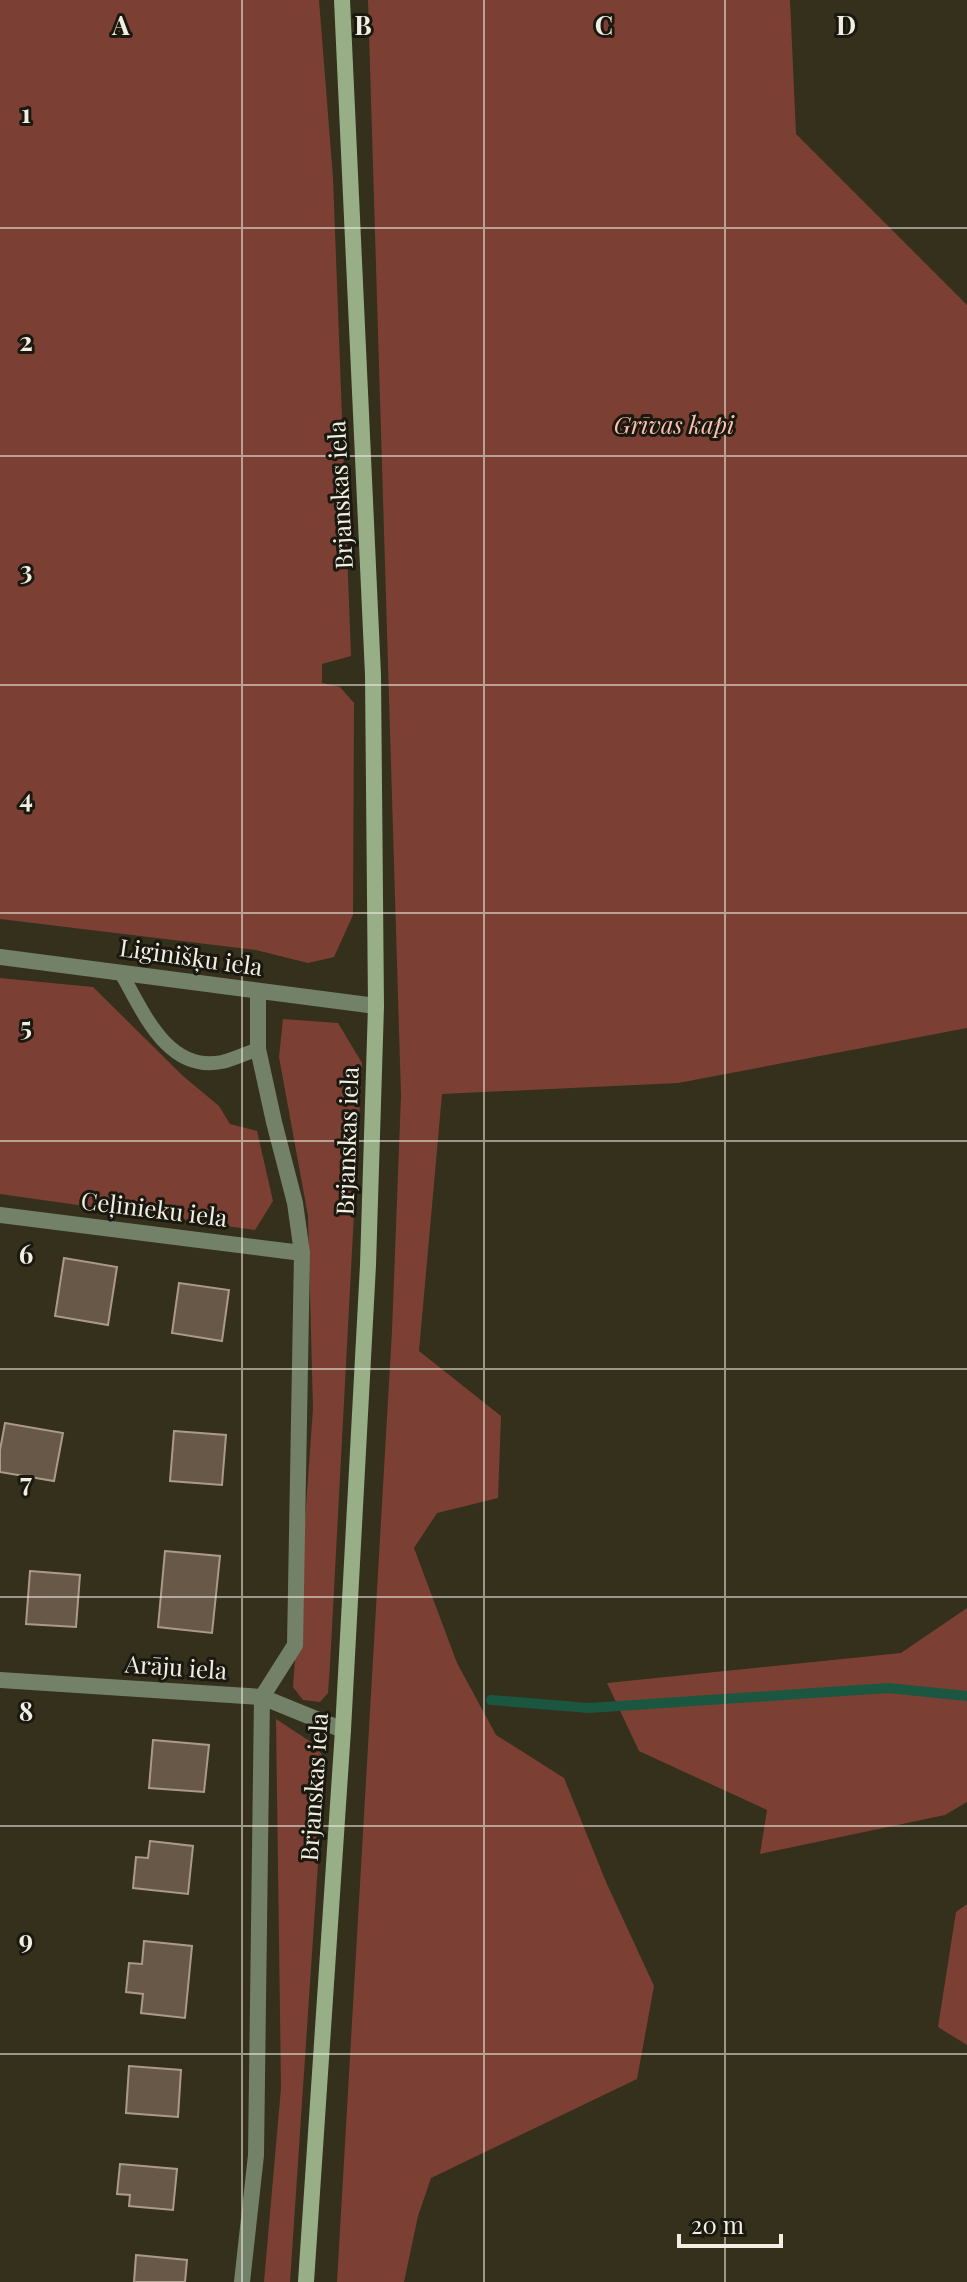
<svg xmlns="http://www.w3.org/2000/svg" width="967" height="2282" viewBox="0 0 967 2282" font-family="'Playfair Display',serif">
<rect width="100%" height="100%" fill="#34301c"/>
<!-- green -->
<g fill="#7b4033">
<polygon points="0,0 319,0 333,178 351,656 322,664 322,683 340,687 354,703 353,915 334,957 308,963 256,950 0,919"/>
<polygon points="368,0 790,0 796,134 967,305 967,1028 678,1083 442,1094 419,1351 501,1416 498,1498 437,1513 414,1548 457,1663 496,1735 564,1778 606,1882 654,1986 637,2079 431,2178 418,2216 404,2282 337,2282 392,1331 401,1096"/>
<polygon points="0,978 93,987 183,1076 219,1106 230,1124 257,1131 273,1201 255,1230 0,1194"/>
<polygon points="283,1019 338,1023 362,1063 330,1665 328,1693 320,1702 303,1700 293,1687 313,1409 308,1216 279,1057"/>
<polygon points="967,1608 967,1802 945,1815 760,1854 767,1810 639,1751 607,1683 901,1653"/>
<polygon points="276,1719 314,1744 325,1759 290,2282 264,2282 281,2088"/>
<polygon points="967,1904 967,2045 938,2027 956,1912"/>
</g>
<g fill="none" stroke-linecap="round" stroke-linejoin="round">
<!-- stream -->
<polyline stroke="#1b5640" stroke-width="10" points="491,1700 589,1708 888,1688 967,1696"/>
</g>
<!-- building -->
<g fill="#685847" stroke="#ac9a88" stroke-width="2">
<polygon points="64,1258 117,1267 108,1325 55,1316"/>
<polygon points="179,1283 229,1290 222,1341 172,1333"/>
<polygon points="5,1423 63,1433 54,1481 0,1472 0,1450"/>
<polygon points="174,1431 226,1435 222,1485 170,1481"/>
<polygon points="165,1551 220,1556 212,1633 158,1627"/>
<polygon points="30,1571 80,1575 76,1627 26,1624"/>
<polygon points="153,1740 209,1745 204,1792 149,1788"/>
<polygon points="150,1841 193,1846 188,1894 133,1888 136,1857 148,1858"/>
<polygon points="144,1941 192,1946 185,2018 141,2013 143,1994 126,1992 129,1963 142,1964"/>
<polygon points="129,2066 181,2070 178,2117 126,2113"/>
<polygon points="120,2164 177,2169 173,2210 129,2206 130,2195 117,2194"/>
<polygon points="136,2255 187,2260 185,2282 134,2282"/>
</g>
<g fill="none" stroke-linecap="round" stroke-linejoin="round">
<!-- service -->
<path stroke="#738168" stroke-width="14" d="M 121,973 C 143,1011 167,1073 222,1062 C 234,1059 247,1053 258,1049"/>
<!-- minor -->
<g stroke="#738168" stroke-width="16">
<polyline points="0,957 376,1006"/>
<polyline points="0,1215 302,1253"/>
<polyline points="0,1680 262,1697 343,1730"/>
<polyline points="242,2282 256,2155 262,1697 295,1645 302,1253 295,1203 274,1122 258,1049 258,992"/>
</g>
<!-- secondary -->
<polyline stroke="#98ae86" stroke-width="16" points="306,2282 343,1730 368,1265 376,1006 373,675 342,0"/>
</g>
<!-- grid -->
<path fill="none" stroke="#f1efe3" stroke-width="2" stroke-opacity="0.55" d="M 242,0 L 242,2282M 484,0 L 484,2282M 725,0 L 725,2282M 0,228 L 967,228M 0,456 L 967,456M 0,685 L 967,685M 0,913 L 967,913M 0,1141 L 967,1141M 0,1369 L 967,1369M 0,1597 L 967,1597M 0,1826 L 967,1826M 0,2054 L 967,2054"/>
<g text-anchor="middle" stroke-width="6" stroke-linejoin="round" paint-order="stroke">
<!-- park labels -->
<g font-size="24" font-style="italic" fill="#fdc1b3" stroke="#1a180f">
<text x="674" y="434">Grīvas kapi</text>
</g>
<!-- street labels -->
<g font-size="24" fill="#f1efe3" stroke="#1a180f">
<text transform="translate(341 495) rotate(-93)" y="8">Brjanskas iela</text>
<text transform="translate(191 958) rotate(8)" y="8">Liginišķu iela</text>
<text transform="translate(348 1141) rotate(-88)" y="8">Brjanskas iela</text>
<text transform="translate(154 1210) rotate(7)" y="8">Ceļinieku iela</text>
<text transform="translate(176 1668) rotate(4)" y="8">Arāju iela</text>
<text transform="translate(315 1787) rotate(-86)" y="8">Brjanskas iela</text>
</g>
</g>
<g font-size="26" text-anchor="middle" font-weight="bold" fill="#f1efe3" stroke="#1a180f" stroke-width="6" stroke-linejoin="round" paint-order="stroke">
<text x="121" y="35">A</text>
<text x="363" y="35">B</text>
<text x="604" y="35">C</text>
<text x="846" y="35">D</text>
<text x="26" y="123">1</text>
<text x="26" y="351">2</text>
<text x="26" y="580">3</text>
<text x="26" y="808">4</text>
<text x="26" y="1036">5</text>
<text x="26" y="1264">6</text>
<text x="26" y="1492">7</text>
<text x="26" y="1721">8</text>
<text x="26" y="1949">9</text>
</g>
<!-- scale -->
<path d="M679 2234v12h102v-12" fill="none" stroke="#f1efe3" stroke-width="4"/>
<text x="691" y="2234" font-size="24" fill="#f1efe3" stroke="#1a180f" stroke-width="6" paint-order="stroke">20 m</text>
</svg>
